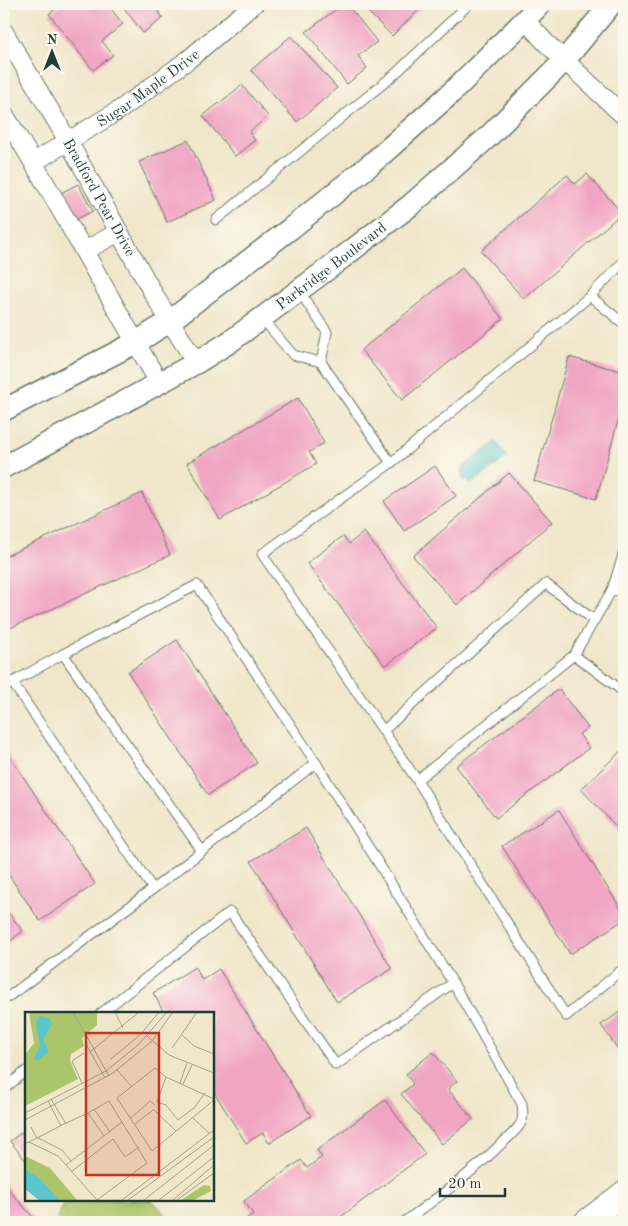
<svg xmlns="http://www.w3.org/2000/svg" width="628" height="1226" viewBox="0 0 628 1226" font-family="'Old Standard TT',serif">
<rect width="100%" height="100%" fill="#fbf7ec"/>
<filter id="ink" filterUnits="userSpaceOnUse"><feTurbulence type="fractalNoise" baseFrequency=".02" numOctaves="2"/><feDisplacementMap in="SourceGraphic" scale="10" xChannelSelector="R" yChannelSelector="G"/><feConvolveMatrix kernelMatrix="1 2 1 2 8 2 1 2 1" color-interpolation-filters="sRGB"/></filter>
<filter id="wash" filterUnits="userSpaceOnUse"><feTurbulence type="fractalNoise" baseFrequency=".0096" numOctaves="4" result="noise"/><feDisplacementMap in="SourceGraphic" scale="20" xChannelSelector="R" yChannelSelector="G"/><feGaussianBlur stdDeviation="1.12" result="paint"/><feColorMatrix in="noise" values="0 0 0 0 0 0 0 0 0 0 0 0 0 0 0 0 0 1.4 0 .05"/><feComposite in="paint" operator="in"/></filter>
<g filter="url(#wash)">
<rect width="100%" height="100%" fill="#f0e7cb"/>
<!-- green -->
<polygon fill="#abc56a" stroke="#65814f" points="66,1200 152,1200 172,1222 61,1222 57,1218"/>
<!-- water -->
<polygon fill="#59c7cd" stroke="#3c8280" points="496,442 507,457 471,484 463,479 462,470 464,466"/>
<g id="blocks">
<!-- building -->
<g fill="#f0a5c3">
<polygon points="63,4 107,4 123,24 102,41 113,55 93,70 49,14"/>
<polygon points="121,4 153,4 163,18 143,33"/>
<polygon points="343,4 347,4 377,42 358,56 367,68 347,84 306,32"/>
<polygon points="360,4 425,4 392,36"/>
<polygon points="291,36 337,88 297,122 251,70"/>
<polygon points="242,85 268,116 249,132 255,140 235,156 203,116"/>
<polygon points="188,140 216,200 167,222 139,162"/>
<polygon points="587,174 622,213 524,299 481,251 567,175 575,184"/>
<polygon points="78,184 93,211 75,220 61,193"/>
<polygon points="462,268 503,319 402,400 361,350"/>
<polygon points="569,357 624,372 624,400 596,499 534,481"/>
<polygon points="298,398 324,443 309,452 316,464 220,520 187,463"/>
<polygon points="435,466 456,496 404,531 384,501"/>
<polygon points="509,473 552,522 457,605 413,556"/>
<polygon points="142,493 170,555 6,630 4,624 4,557"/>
<polygon points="364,532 437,628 385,666 307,563 343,536 349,544"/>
<polygon points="177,640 257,763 208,795 128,672"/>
<polygon points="559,689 588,728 579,734 589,748 496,818 456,766"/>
<polygon points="4,748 95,884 40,921 4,868"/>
<polygon points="624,748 624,835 581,789"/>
<polygon points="559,810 624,914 624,920 570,954 502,846"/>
<polygon points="306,828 392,969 337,1002 251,861"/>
<polygon points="4,907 23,931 4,946"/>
<polygon points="195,967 202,980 219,969 311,1116 269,1143 263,1133 246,1143 212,1089 212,1014 165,1014 153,993"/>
<polygon points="624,1009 624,1058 601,1025"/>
<polygon points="433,1052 457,1081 448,1089 473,1119 442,1144 401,1094 413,1084 406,1074"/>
<polygon points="385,1100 425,1154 334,1222 241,1222 253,1214 244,1201 301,1160 307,1168 322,1157 317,1150"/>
<polygon points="26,1129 26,1161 10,1141"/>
<polygon points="4,1184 37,1222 4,1222"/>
</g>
</g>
</g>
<g filter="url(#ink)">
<use href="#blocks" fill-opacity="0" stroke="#687869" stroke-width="1"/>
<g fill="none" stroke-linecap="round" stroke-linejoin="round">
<!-- service casing -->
<g stroke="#687869" stroke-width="11">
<g id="service">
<polyline points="216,220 395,74 469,4"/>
<polyline points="299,291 327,332 321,362"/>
<polyline points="590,296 624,261"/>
<polyline points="262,318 293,355 321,362 391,463"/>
<polyline points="624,324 590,296 391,463 262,554 417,780 566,1016 624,968"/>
<polyline points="624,552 612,590 624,592"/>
<polyline points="63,654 202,851"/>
<polyline points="574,655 624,692"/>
<polyline points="12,682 153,889"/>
<path d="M 4,687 L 63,654 L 197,585 L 316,763 L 453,983 L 522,1104 C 523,1112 524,1120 519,1126 C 514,1133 507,1139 500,1145 C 471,1174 437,1198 404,1222"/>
<polyline points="383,731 546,584 594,620"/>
<polyline points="417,780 574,655 612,590"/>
<polyline points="4,1000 153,889 316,763"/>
<polyline points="100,1014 230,912 336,1065 453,983"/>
<polyline points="4,1089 26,1071"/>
</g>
</g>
<!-- minor casing -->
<g stroke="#687869" stroke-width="20">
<g id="minor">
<polyline points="525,20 546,43 624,116"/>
<path id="s1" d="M 4,32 L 68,141 L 157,300 L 196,363"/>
<path d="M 4,114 C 59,202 106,294 160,384"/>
<path id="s2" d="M 34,162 L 121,109 L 189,59 L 254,4"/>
<polyline points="84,251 119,232"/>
</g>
</g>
<!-- tertiary casing -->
<g stroke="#687869" stroke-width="24">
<g id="tertiary">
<polyline points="4,410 135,343 170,321 290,229 371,164 449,95 525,20 540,4"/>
<path id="s3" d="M 4,467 L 196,363 L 231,341 L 325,271 L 412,204 L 488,137 L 564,61 L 611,4"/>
</g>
</g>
<!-- secondary casing -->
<g stroke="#687869" stroke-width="26">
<polyline id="secondary" points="586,1222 624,1193"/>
</g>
<!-- service -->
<use href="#service" stroke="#fff" stroke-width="9"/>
<!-- minor -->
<use href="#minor" stroke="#fff" stroke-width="18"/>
<!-- tertiary -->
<use href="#tertiary" stroke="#fff" stroke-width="21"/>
<!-- secondary -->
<use href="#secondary" stroke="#fff" stroke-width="24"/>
</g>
</g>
<g text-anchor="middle" stroke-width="4" stroke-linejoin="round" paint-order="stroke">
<!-- street labels -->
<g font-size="15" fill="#1f3d34" stroke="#fbf7ec">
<text dy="5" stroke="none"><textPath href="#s2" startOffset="136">Sugar Maple Drive</textPath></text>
<text dy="5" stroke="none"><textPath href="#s1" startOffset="191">Bradford Pear Drive</textPath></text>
<text dy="5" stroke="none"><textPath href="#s3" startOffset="385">Parkridge Boulevard</textPath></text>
</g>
</g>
<!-- overview -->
<g transform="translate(25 1012)">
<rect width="189" height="189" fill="#f0e7cb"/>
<path d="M 4,0 L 72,0 L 72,13 L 57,26 L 59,34 L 46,42 L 45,49 L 53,67 L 0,94 L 0,43 L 9,31 ZM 0,144 L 25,156 L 52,188 L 34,188 L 0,164 ZM 179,173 L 185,174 L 186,179 L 169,188 L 156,188 Z" fill="#abc56a"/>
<path d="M 14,4 L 25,7 L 27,12 L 18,27 L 24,39 L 12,49 L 9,46 L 15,33 L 11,12 ZM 0,157 L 14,166 L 34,188 L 14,188 L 0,177 Z" fill="#59c7cd"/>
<path fill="none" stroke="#9ca38f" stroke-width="1" d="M 48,0 L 84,64M 90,0 L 98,16M 60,23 L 62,34 L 80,66M 157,23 L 169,34 L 189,42M 122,24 L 144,43 L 189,61M 147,36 L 172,0M 65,40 L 114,0M 86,47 L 116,22 L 134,0M 92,58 L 107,75M 141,65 L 132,90 L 141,93 L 153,108 L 169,96 L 180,81M 57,71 L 47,49 L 59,41M 155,71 L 162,51M 158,72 L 167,53M 26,87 L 41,112M 189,87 L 141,65 L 130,56 L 92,86 L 127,139 L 189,88M 23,89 L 36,114M 69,97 L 85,120M 128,97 L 151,119M 0,101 L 81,59 L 113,33 L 142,0M 63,101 L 79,124M 106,106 L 125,89 L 130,93M 168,106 L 185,122M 0,108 L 88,61 L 127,29 L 148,0M 110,112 L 128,98M 6,115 L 11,125 L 37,138 L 46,149M 0,131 L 4,130 L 12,126 L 37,113 L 63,101 L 84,89 L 122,151 L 72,188 L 33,144 L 4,130M 41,153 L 97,110M 46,160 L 88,127 L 100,145 L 114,135M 97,188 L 189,118M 103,188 L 189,125M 119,188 L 189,133M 134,188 L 189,145M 148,188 L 189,153M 152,188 L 189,161"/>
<path fill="#c8321e" fill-opacity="0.15" stroke="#c8321e" stroke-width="2.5" d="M 61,21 L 134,21 L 134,163 L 61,163 Z"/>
<rect width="189" height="189" fill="none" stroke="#1f3d34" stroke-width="2.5"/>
</g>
<!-- margin -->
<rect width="628" height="1226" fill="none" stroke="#fbf7ec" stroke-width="20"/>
<!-- north arrow -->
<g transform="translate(52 52)" stroke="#fbf7ec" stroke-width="4" paint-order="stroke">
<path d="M0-4L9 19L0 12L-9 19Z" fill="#1f3d34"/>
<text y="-8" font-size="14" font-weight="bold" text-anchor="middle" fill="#1f3d34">N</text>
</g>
<!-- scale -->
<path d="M440 1188v8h65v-8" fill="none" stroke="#1f3d34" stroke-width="2.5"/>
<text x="448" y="1188" font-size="15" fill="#1f3d34" stroke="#fbf7ec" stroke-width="4" paint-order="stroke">20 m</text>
</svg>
